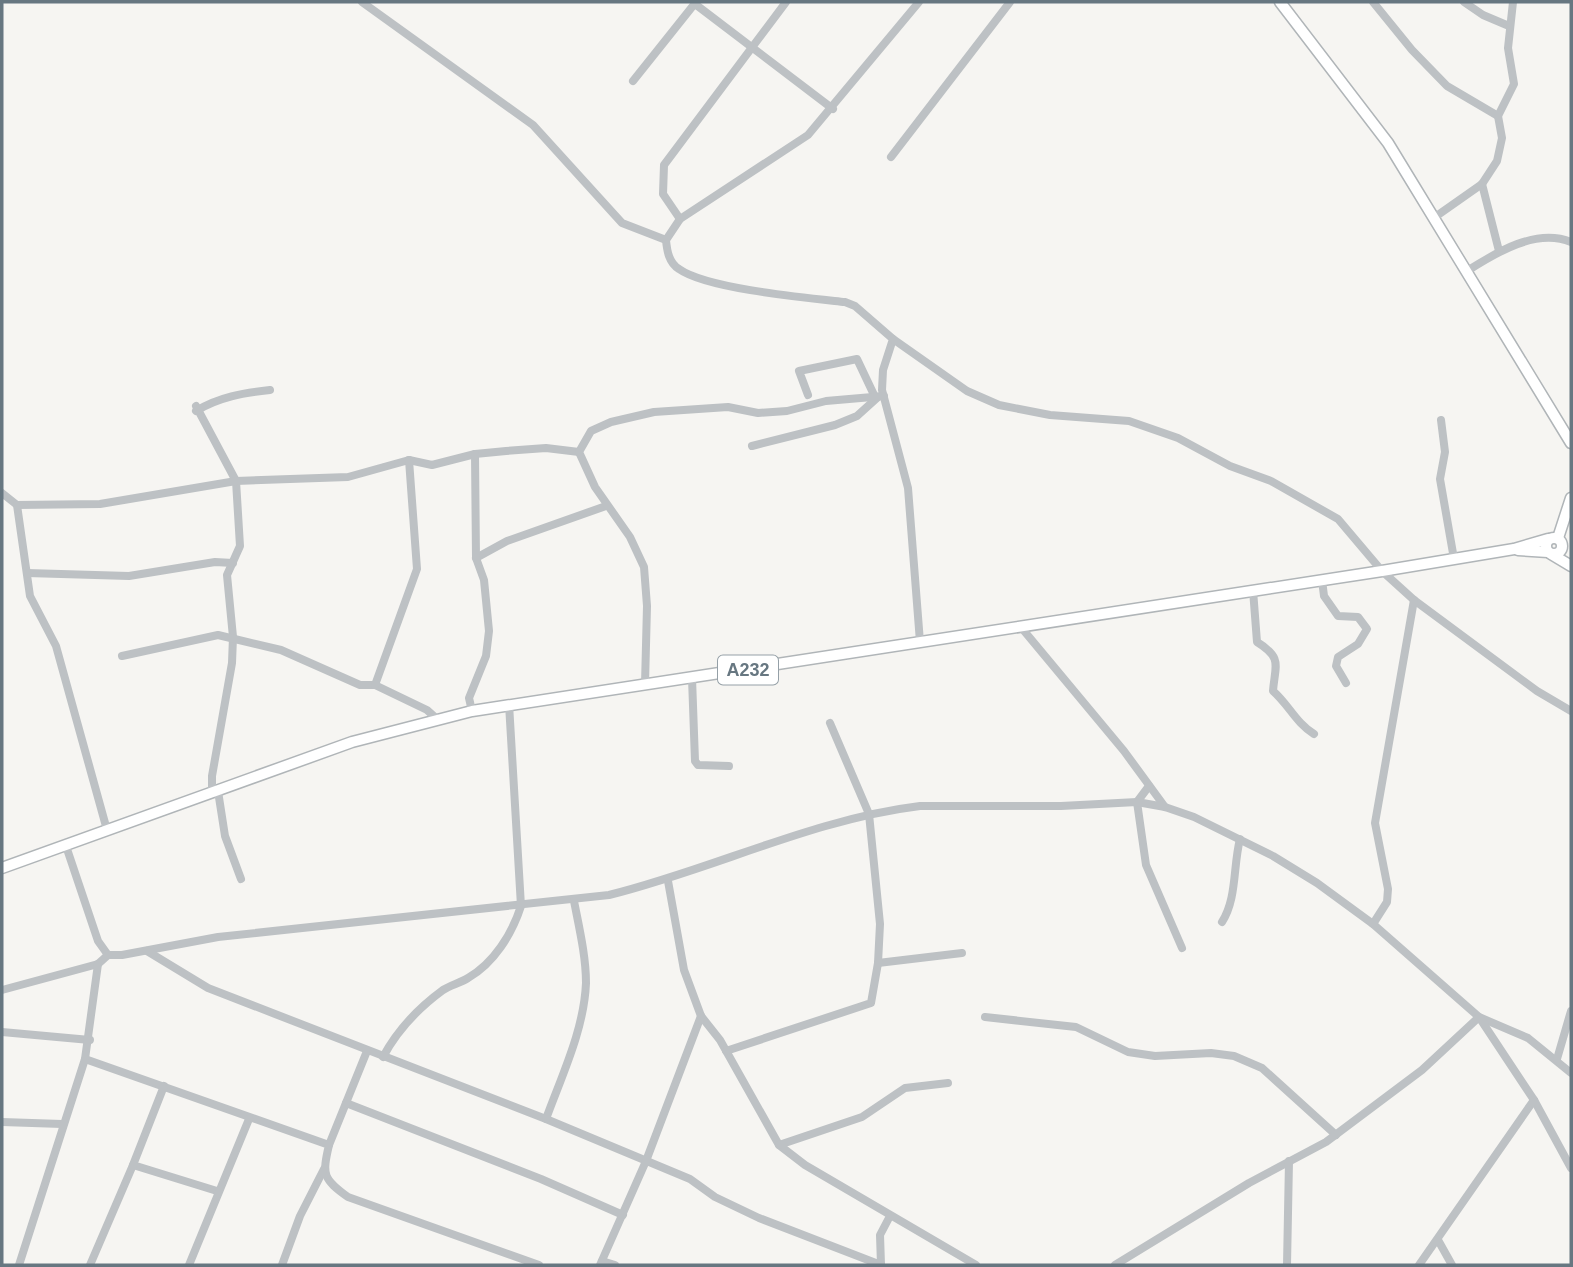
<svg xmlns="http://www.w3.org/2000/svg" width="1573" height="1267" viewBox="0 0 1573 1267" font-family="Helvetica,sans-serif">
<rect width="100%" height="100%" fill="#f6f5f2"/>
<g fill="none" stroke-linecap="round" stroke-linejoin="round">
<!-- major casing -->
<g stroke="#b0b5b8" stroke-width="13">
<g id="major">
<polyline points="1280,2 1388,143 1571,443"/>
<circle cx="1554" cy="546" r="8"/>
<polyline points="1558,538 1571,498"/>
<polyline points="1518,550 1548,552"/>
<polyline points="1551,554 1571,566"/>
<polyline points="2,868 352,742 472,711 1382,571 1514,549 1548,539"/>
</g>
</g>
<!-- minor -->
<g stroke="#bdc1c4" stroke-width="8">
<polyline points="362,2 533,125 622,223 666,240"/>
<path d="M 919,2 L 808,135 L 680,219 L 666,240 C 667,251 669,263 679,269 C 707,289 808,298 845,302 L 855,306 L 893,339 L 883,370 L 882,390 L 908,488 L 920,642"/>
<polyline points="1373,2 1412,50 1447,86 1498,116"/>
<polyline points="1464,2 1483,15 1509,26"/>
<polyline points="695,4 833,109"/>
<polyline points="633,81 696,2"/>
<polyline points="891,157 1010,2"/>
<polyline points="1482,184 1499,251"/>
<polyline points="1435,217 1482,184 1497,161 1502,138 1498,116 1514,84 1508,48 1513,2"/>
<polyline points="680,219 663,194 664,165 786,2"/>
<path d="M 1467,271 C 1497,252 1536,228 1571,242"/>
<polyline points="893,339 967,391 999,405 1050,415 1129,421 1178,438 1230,466 1271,481 1338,519 1382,571 1414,600 1537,691 1571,711"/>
<polyline points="808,395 799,371 857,359 875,397"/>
<polyline points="196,406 236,481 240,546 227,575 233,637 232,663 212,776 212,793"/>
<path d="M 196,411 C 219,397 243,393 270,390"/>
<polyline points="1441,420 1445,452 1440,479 1454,559"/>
<polyline points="752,446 835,425 857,416 878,397"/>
<polyline points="2,493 17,505 30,596 56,646 107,830"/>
<polyline points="17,505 100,504 236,481 348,477 409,460 432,465 475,454 506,451 546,448 579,452"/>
<polyline points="476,558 507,541 606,506"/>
<polyline points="27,573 129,576 215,562 233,563"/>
<polyline points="1322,580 1324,596 1338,616 1358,617 1367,629 1358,644 1338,657 1336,666 1346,683"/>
<path d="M 1253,590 L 1257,642 C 1283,658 1275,665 1273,691 C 1289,705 1296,723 1314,734"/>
<polyline points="1020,626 1124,751 1165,807"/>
<polyline points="122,656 218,635 281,650 360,685 375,685 427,710 437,719"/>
<polyline points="692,678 695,761 698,765 729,766"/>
<polyline points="645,684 647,606 644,567 630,537 595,487 579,452 591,431 611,422 654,412 728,407 758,413 787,411 826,401 884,396"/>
<polyline points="375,685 417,569 409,460"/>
<polyline points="472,711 469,698 486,656 489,631 484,580 476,558 475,454"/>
<polyline points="1149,786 1137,802 1146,865 1182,948"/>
<polyline points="218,791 225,836 241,879"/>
<path d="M 66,846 L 98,941 L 108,955 L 122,955 L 218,937 L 609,895 C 714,869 813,819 920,806 L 1061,806 L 1137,802 L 1165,807 L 1194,817 L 1273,856 L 1317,883 L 1373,924 L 1479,1017 L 1528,1038 L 1571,1073"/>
<polyline points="668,881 684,970 701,1016 720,1040 779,1145 805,1165 976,1265"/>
<path d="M 1222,922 C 1237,899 1233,866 1240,839"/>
<polyline points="1373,924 1387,902 1388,889 1375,823 1414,600"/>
<polyline points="147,951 208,988 546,1119 690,1179 715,1197 759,1218 881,1265"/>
<polyline points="878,963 962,953"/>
<polyline points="2,990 98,964 108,955"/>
<polyline points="985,1017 1076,1027 1128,1052 1155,1056 1211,1053 1234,1056 1262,1068 1336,1135"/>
<polyline points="2,1032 90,1040"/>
<polyline points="726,1051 871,1003 878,963 880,924 869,814 830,723"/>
<path d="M 383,1057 C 398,1029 417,1009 443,990 C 451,985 460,983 468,978 C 494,963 512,934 521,906 L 509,704"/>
<path d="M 85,1059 L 329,1145 C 322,1175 323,1179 348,1197 L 539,1265"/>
<polyline points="1557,1059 1571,1011"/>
<polyline points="164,1086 133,1165 217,1191"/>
<polyline points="346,1103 541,1179 623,1215"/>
<path d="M 546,1119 C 562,1075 584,1030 586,983 C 586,956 579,927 574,901"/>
<polyline points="2,1122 62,1124"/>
<polyline points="329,1145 367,1051"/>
<polyline points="779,1145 862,1117 905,1088 948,1083"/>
<polyline points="1438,1240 1452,1265"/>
<polyline points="602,1261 615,1265"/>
<polyline points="19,1265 85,1059 98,964"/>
<polyline points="90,1265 133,1165"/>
<polyline points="189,1265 249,1119"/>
<polyline points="282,1265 300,1216 324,1169"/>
<polyline points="600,1265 646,1161 701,1016"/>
<polyline points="881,1265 880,1235 890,1216"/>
<polyline points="1115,1265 1249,1183 1326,1142 1422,1070 1479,1017 1534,1100 1571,1168"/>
<polyline points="1287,1265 1289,1161"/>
<polyline points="1419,1265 1534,1100"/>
</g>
<!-- major -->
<use href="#major" stroke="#fff" stroke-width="10"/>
</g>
<g text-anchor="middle" stroke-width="7" stroke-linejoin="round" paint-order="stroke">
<!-- shield labels -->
<rect fill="#fff" stroke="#95a0a7" stroke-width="2" x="718" y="655.5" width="60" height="29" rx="5"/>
<g font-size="18" font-weight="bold" fill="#677781">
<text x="748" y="676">A232</text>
</g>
</g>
<!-- border -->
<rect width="1573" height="1267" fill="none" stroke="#677781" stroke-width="7"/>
</svg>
